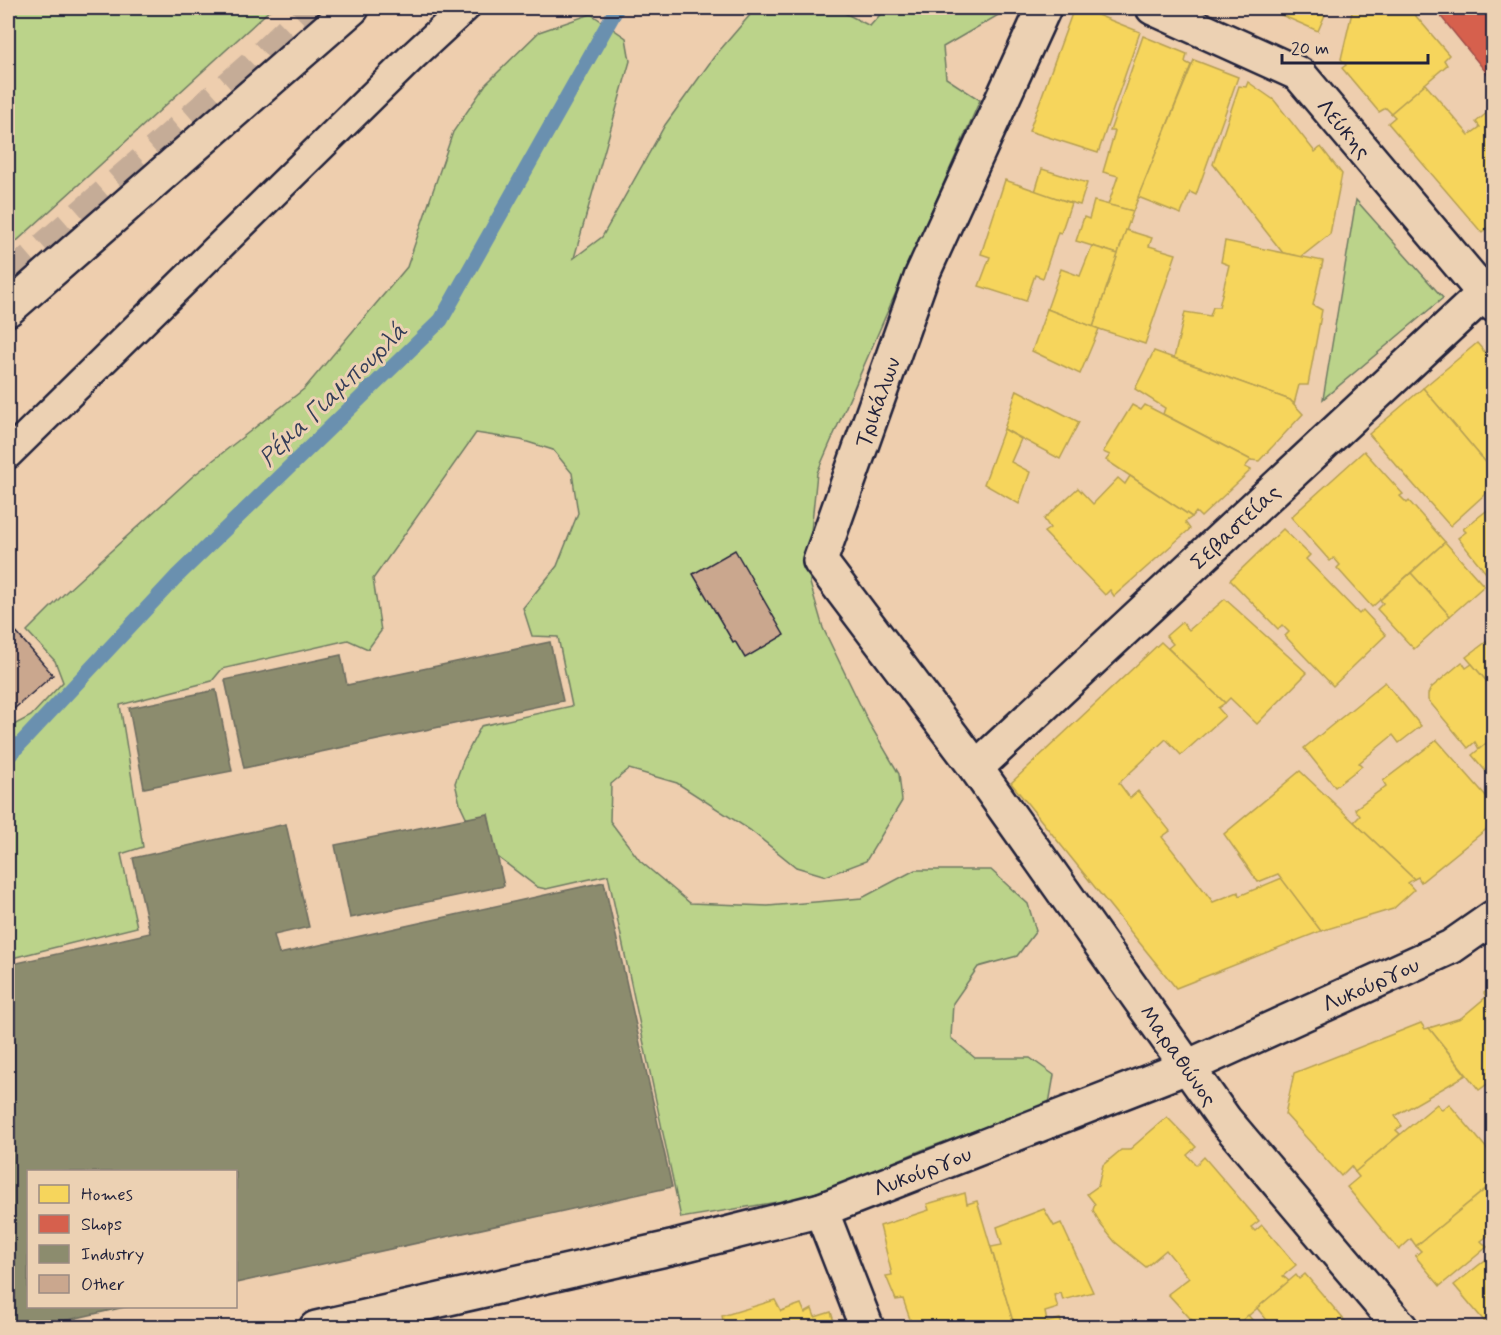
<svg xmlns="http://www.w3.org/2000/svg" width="1501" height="1335" viewBox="0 0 1501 1335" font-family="Mynerve,sans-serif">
<rect width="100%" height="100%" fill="#eeceae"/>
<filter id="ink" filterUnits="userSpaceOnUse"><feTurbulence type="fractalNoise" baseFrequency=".0167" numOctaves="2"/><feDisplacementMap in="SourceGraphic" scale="12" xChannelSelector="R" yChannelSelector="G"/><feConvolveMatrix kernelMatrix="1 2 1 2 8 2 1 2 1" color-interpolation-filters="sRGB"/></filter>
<g filter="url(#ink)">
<!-- green -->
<g fill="#bbd38a" stroke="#6e7a62" stroke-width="1.5">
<polygon points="8,8 272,8 8,249"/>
<polygon points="756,8 835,8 870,26 886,8 1007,8 1002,13 943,47 946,78 980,100 817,473 810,541 810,583 823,628 869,723 899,774 902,801 866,861 826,876 796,867 750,830 677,783 629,769 611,784 610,821 640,861 690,903 768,906 862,898 915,870 991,870 1028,904 1036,931 1017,956 978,967 953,1003 951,1038 975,1058 1030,1058 1054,1075 1049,1104 922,1150 813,1196 681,1218 608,875 546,889 537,887 478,842 460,804 455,783 463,761 481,726 572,706 558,637 532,636 523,608 557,566 578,513 572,473 553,450 521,440 476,433 373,579 381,631 368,649 348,640 222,669 212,681 120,705 143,847 121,854 137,927 8,959 8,728 31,716 63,682 55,661 27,631 66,592 193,476 304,389 407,267 453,132 486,84 539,32 591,14 626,38 630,61 574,258 602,237 665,125 714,57"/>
<polygon points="1356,200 1443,298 1323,399"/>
</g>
<!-- homes -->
<g fill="#f6d55c" stroke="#b69f52" stroke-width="1.5">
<polygon points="1074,8 1080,8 1140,32 1098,153 1029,131"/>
<polygon points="1265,8 1328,8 1318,31"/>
<polygon points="1353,8 1409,8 1449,55 1444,60 1447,65 1391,113 1386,108 1379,112 1342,68 1346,65 1341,59"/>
<polygon points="1143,36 1187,54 1185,62 1191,65 1133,211 1108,205 1118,176 1103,172 1115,131 1110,131"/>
<polygon points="1194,60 1238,77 1196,195 1190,192 1181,214 1138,197"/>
<polygon points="1248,82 1274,100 1315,152 1321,147 1342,174 1330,234 1301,257 1283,253 1213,164 1239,86 1246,87"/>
<polygon points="1425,84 1469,135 1480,127 1476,122 1494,107 1494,233 1488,227 1482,233 1388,123 1395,117 1391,113"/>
<polygon points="1042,169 1087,183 1080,205 1035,192"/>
<polygon points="1005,180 1071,203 1061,233 1058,232 1043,278 1035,275 1026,301 979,286 990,257 981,254"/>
<polygon points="1094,201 1133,211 1118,254 1076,241 1084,217 1089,219"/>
<polygon points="1126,230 1152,238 1149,246 1176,254 1145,344 1093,327"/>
<polygon points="1225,241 1323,261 1313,305 1322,310 1308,385 1299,385 1294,404 1290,400 1174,358 1185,312 1210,316 1213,307 1219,307 1229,265 1221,262"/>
<polygon points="1092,246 1118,254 1093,327 1047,309 1061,269 1080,276"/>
<polygon points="1047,309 1099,329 1080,374 1032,351"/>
<polygon points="1477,343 1494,363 1494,472 1423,388"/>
<polygon points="1154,351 1290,400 1303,414 1259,461 1251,460 1163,414 1165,408 1135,389"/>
<polygon points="1423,388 1494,472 1494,486 1450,526 1369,434"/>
<polygon points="1017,390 1079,422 1060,459 1004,429"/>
<polygon points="1132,405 1141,410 1145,405 1251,460 1245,467 1251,470 1201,517 1196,512 1192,517 1106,460 1110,455 1103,452"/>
<polygon points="1004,429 1021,439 1011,462 1030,472 1019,504 984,484"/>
<polygon points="1364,451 1403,494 1400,496 1407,503 1409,501 1445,542 1372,607 1337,568 1340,565 1334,558 1330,561 1291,517"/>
<polygon points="1130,476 1192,517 1185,522 1190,529 1114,596 1110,590 1105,595 1044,532 1050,528 1044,519 1078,488 1093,504 1118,478 1125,484"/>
<polygon points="1494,505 1494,575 1490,578 1458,538 1466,532 1463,529"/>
<polygon points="1283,529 1310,555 1306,559 1359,614 1363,610 1386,635 1333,686 1285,636 1289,632 1282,625 1278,629 1230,580"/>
<polygon points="1445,542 1484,586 1450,616 1411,573"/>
<polygon points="1411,573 1450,616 1414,649 1377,609 1383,603 1380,600"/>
<polygon points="1225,599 1307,673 1257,724 1230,698 1225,703 1168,648 1173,644 1166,636 1182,622 1189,630"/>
<polygon points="1494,636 1494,690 1466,657"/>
<polygon points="1161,642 1225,703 1218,708 1225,716 1181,755 1166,739 1119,783 1130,798 1138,791 1170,831 1162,837 1213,902 1238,892 1239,896 1282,878 1321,931 1176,988 1011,783"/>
<polygon points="1462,662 1466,668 1472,664 1494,690 1494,737 1479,749 1475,742 1468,748 1428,700 1428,694 1431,688"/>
<polygon points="1385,682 1421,726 1399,743 1393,735 1359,763 1362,766 1335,787 1304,748"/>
<polygon points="1494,737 1494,781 1472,755"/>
<polygon points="1437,740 1494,805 1492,814 1494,823 1421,882 1418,877 1414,879 1354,822 1360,816 1355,809 1386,786 1383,781"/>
<polygon points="1300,771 1414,879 1408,883 1414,890 1393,909 1321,931 1278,874 1258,882 1224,834"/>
<polygon points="1494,986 1494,1079 1479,1090 1429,1028 1461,1018 1486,997 1484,993"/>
<polygon points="1421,1023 1425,1029 1429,1028 1466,1075 1395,1116 1402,1126 1396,1130 1400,1134 1355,1172 1351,1166 1341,1176 1285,1114 1294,1073"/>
<polygon points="1437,1104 1442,1110 1449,1104 1494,1157 1492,1170 1494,1182 1416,1246 1411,1239 1399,1250 1347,1187 1359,1177 1355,1172"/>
<polygon points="1167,1117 1196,1147 1187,1155 1196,1165 1204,1157 1259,1221 1251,1227 1255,1231 1262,1225 1296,1265 1283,1276 1289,1281 1234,1328 1199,1328 1168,1294 1189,1278 1166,1250 1146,1267 1115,1242 1101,1225 1093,1210 1095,1204 1087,1194 1098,1186 1103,1165 1121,1150 1129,1150"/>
<polygon points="1492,1184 1494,1186 1494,1201 1491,1203 1494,1206 1494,1231 1481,1241 1487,1247 1440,1286 1415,1256 1421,1251 1416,1246"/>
<polygon points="965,1193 967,1204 977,1201 1015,1328 913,1328 903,1299 896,1300 886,1276 892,1275 880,1226 929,1210 927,1204"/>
<polygon points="1044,1209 1054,1226 1061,1223 1093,1292 1063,1300 1061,1293 1054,1295 1058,1308 1045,1312 1047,1322 1060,1319 1063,1328 1015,1328 991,1247 1002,1245 997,1227"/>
<polygon points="1494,1253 1494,1328 1490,1328 1454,1285"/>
<polygon points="1305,1274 1351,1328 1269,1328 1271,1325 1257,1308 1296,1275 1299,1279"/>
<polygon points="775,1300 781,1311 801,1304 805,1313 812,1309 815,1317 831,1312 836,1328 725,1328 722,1316"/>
<polygon points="1248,1315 1259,1328 1234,1328"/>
</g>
<!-- shops -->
<polygon fill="#d6604d" stroke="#a04d48" stroke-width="1.5" points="1434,8 1494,8 1494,82"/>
<!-- industry -->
<g fill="#8c8c6e" stroke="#6c6c5f" stroke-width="1.5">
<polygon points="550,642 563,701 244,768 225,680 341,655 347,685"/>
<polygon points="216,690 232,771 144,788 129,708"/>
<polygon points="488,814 504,886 350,918 335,845"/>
<polygon points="286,824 309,927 274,935 279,954 604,882 672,1187 236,1283 236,1172 28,1172 28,1306 129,1306 33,1328 8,1328 8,965 150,933 133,858"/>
</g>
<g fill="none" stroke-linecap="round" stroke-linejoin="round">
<!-- stream -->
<polyline stroke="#6a90af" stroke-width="15" points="8,757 176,577 441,320 617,8"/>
</g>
<!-- building -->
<g fill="#caa78e" stroke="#22223b" stroke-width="1.5">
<polygon points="735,550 784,635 745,658 735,641 733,642 693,574"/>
<polygon points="8,623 53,675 8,714"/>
</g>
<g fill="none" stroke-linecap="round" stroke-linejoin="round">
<!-- secondary-tunnel -->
<polyline stroke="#c5ac97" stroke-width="33" stroke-dasharray="33 16" stroke-linecap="butt" points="8,281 253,67 314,8"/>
<!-- lane casing -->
<g stroke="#22223b" stroke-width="33">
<polyline id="lane" points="8,454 412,57 465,8"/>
</g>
<!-- street casing -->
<g stroke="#22223b" stroke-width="38">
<g id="street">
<path id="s1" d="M 1044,8 L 922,275 L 820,561 L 976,768 L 1225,1120 L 1401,1328"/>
<path id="s2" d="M 1153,8 L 1299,74 L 1494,305"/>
<polyline points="8,309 352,8"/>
<path id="s3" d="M 976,768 L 1494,284"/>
<polyline points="821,1210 867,1328"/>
<path id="s4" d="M 316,1328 L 675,1247 L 821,1210 L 1187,1067 L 1451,947 L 1494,917"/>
</g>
</g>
<!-- lane -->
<use href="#lane" stroke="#ecd1b3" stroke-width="28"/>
<!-- street -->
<use href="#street" stroke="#ecd1b3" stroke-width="33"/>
</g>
</g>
<g text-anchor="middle" stroke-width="6" stroke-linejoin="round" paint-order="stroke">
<!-- street labels -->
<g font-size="22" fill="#22223b" stroke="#ecd1b3">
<text dy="8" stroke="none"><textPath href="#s2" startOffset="231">Λεύκης</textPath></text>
<text transform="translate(877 402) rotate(-70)" y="8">Τρικάλων</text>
<text dy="8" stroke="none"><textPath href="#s3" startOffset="354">Σεβαστείας</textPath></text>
<text dy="8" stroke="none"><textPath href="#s4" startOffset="1113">Λυκούργου</textPath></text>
<text dy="8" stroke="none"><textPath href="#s1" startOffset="1208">Μαραθώνος</textPath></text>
<text dy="8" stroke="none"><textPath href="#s4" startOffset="627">Λυκούργου</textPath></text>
</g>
<!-- water labels -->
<g font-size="24" font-style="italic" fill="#343d58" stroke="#ecd1b3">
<text transform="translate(333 394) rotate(-44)" y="8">Ρέμα Γιαμπουρλά</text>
</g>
</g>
<!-- margin -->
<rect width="1501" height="1335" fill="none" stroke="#ecd1b3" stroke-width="30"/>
<rect x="15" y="15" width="1471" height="1305" fill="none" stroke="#22223b" stroke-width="2" filter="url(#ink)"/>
<!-- legend -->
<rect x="27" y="1170" width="210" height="138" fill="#ecd1b3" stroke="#9b8b83" stroke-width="1.5"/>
<rect x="39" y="1185" width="30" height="18" fill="#f6d55c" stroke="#9b8b83" stroke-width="1.5"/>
<text x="81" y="1200" font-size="18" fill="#22223b">Homes</text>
<rect x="39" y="1215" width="30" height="18" fill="#d6604d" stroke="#9b8b83" stroke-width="1.5"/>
<text x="81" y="1230" font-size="18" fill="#22223b">Shops</text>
<rect x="39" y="1245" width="30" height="18" fill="#8c8c6e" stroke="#9b8b83" stroke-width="1.5"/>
<text x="81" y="1260" font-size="18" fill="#22223b">Industry</text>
<rect x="39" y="1275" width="30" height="18" fill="#caa78e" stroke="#9b8b83" stroke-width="1.5"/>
<text x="81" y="1290" font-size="18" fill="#22223b">Other</text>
<!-- scale -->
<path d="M1282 54v9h146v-9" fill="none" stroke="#22223b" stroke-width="3"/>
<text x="1291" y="54" font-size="18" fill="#22223b" stroke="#ecd1b3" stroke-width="4.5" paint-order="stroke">20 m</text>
</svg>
